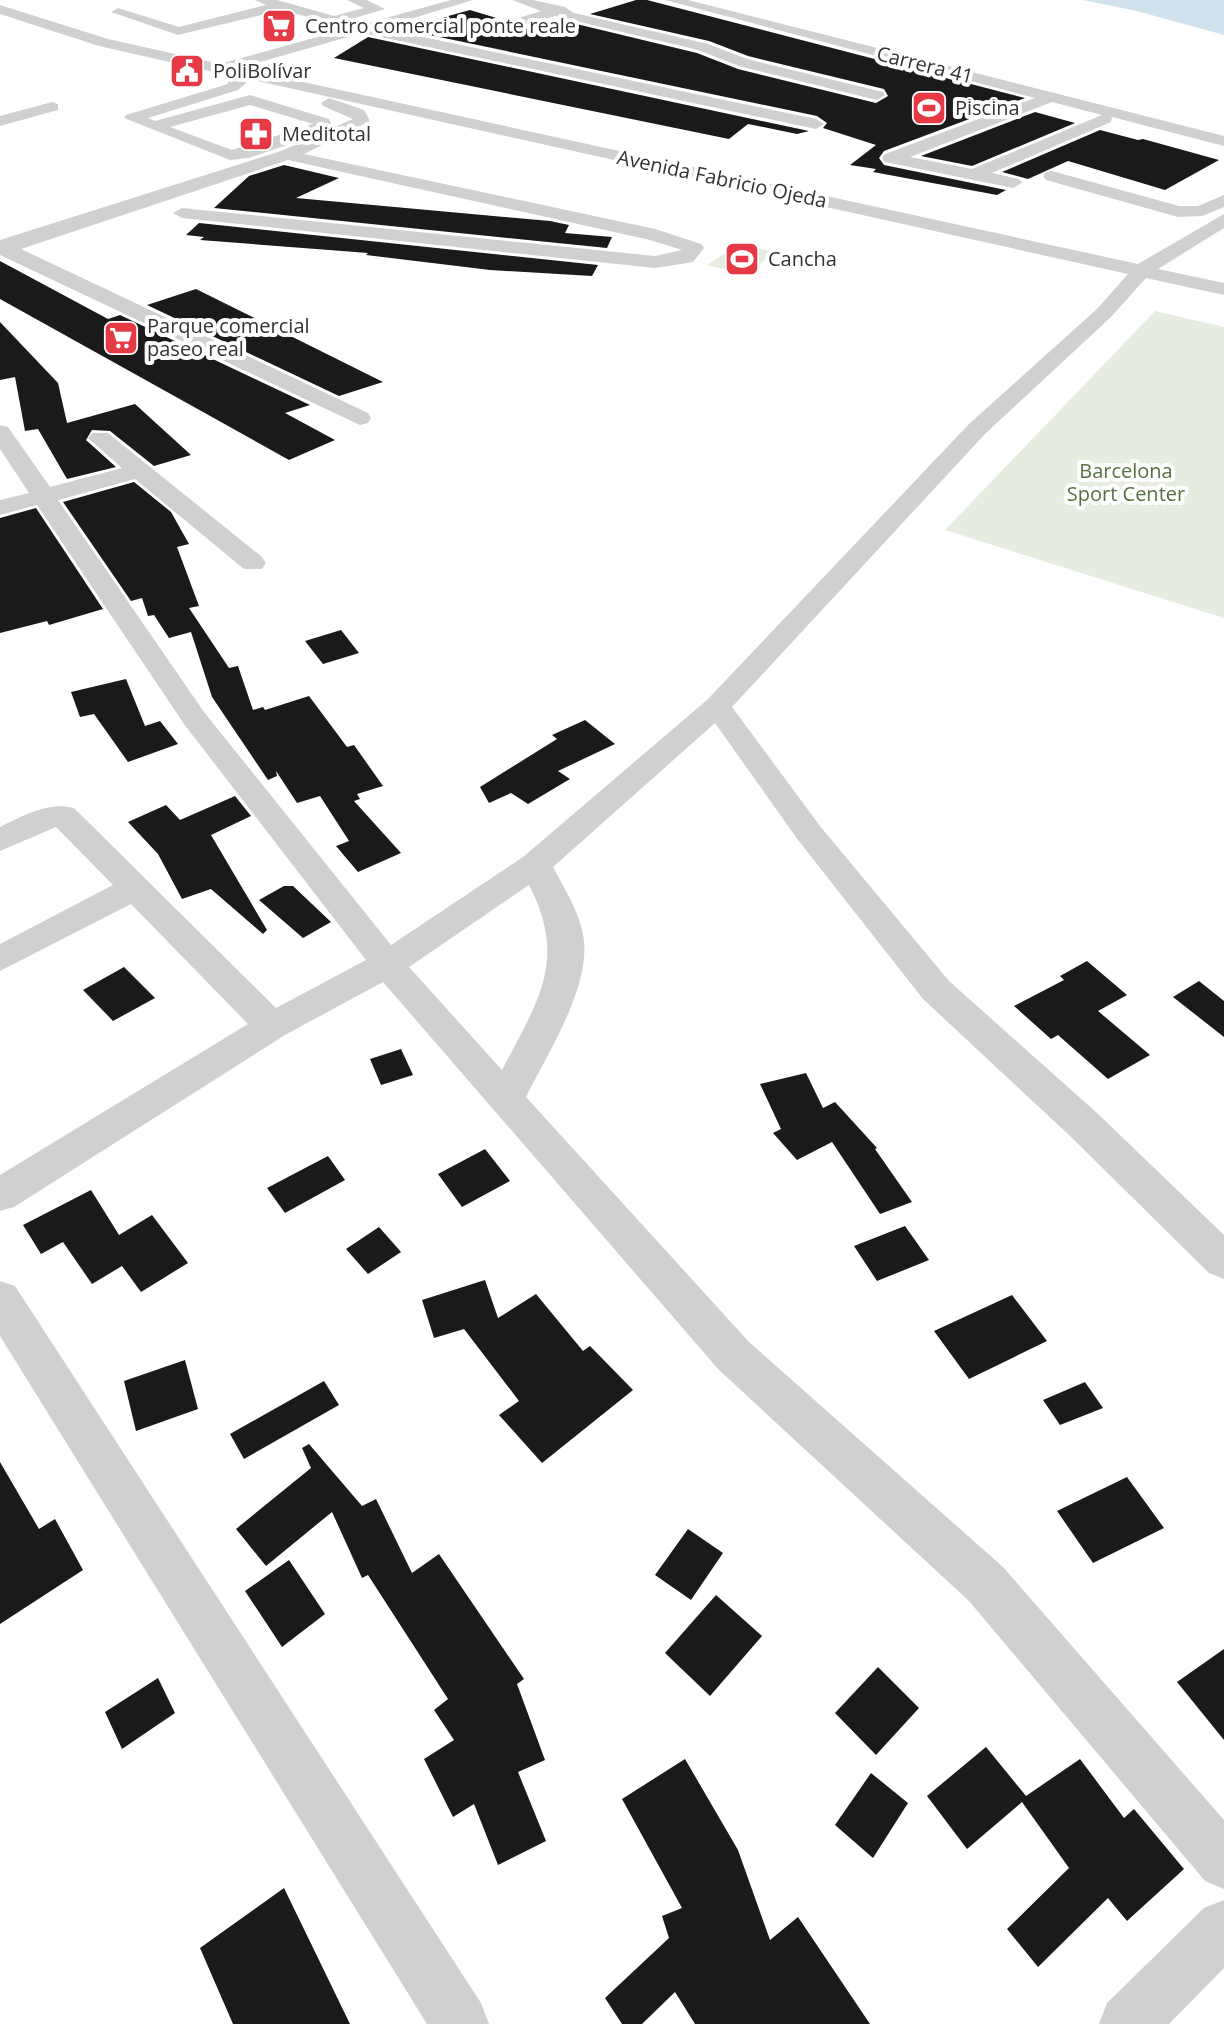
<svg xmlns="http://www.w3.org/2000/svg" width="1224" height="2024" viewBox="0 0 1224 2024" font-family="'Open Sans',sans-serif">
<rect width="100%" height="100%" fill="#fff"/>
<!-- green -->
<g fill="#e6ecdf">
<polygon points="740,244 777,253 744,274 707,265"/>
<polygon points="1155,311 1224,327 1224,618 945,530"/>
</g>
<!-- water -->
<polygon fill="#cfe2ee" points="1083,0 1224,0 1224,35 1137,11"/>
<!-- building -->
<g fill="#1a1a1a">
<polygon points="636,0 647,0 1025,98 884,151 879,158 884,165 1006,190 997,195 873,172 876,169 850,165 876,145 823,128 827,123 817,116 401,29 470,10 503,20 494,23 496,34 529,27 536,29 564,21 697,53 738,69 876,103 888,96 884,89 748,56 709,41 590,14"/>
<polygon points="368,37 809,131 797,134 748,124 729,139 334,58"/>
<polygon points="1035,112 1075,123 972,166 921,156"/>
<polygon points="1100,130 1138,140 1143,139 1219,160 1165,190 1068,161 1028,179 1002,172"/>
<polygon points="284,165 339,178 296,198 550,221 569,225 565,233 612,237 607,248 214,208 249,176"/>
<polygon points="199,223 598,265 592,276 490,270 366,255 368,253 200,240 204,237 186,235"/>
<polygon points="0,261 108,319 120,315 310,405 285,413 335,440 289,460 0,299"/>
<polygon points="196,289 383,382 339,396 147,305"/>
<polygon points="0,322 58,383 67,423 135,404 191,455 154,466 110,431 92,430 86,440 116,467 67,479 38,429 25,431 15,377 0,380"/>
<polygon points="134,482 171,512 189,544 177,547 199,606 189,608 229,668 238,666 253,710 263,707 265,710 309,696 347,747 354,745 383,786 357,794 360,799 354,801 401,853 358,872 336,846 349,841 320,796 297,803 276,771 277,776 268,780 212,697 191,632 169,638 154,615 148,616 142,598 131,601 63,502"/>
<polygon points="36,508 103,609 49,625 47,621 0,633 0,518"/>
<polygon points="341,630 359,653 323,664 305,641"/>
<polygon points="126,679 145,726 160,721 178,744 128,762 94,714 80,717 71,692"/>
<polygon points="585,720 615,744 558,771 570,779 528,804 511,793 489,803 480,787 557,739 552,735"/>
<polygon points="235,796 251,816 211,835 267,930 263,934 211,889 182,899 158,854 128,822 166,805 180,820"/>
<polygon points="284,886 293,886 331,922 303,938 259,900"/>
<polygon points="1087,961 1127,995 1098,1011 1150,1055 1108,1079 1058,1035 1051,1039 1014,1006 1064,980 1060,976"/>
<polygon points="124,967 155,998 113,1021 83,990"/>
<polygon points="1199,981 1224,1001 1224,1037 1173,997"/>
<polygon points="401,1049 413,1075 381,1085 370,1059"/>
<polygon points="806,1073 823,1108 835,1102 877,1148 875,1149 912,1202 880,1214 832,1142 797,1160 773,1133 781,1129 760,1084"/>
<polygon points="485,1149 510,1181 462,1207 438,1174"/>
<polygon points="328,1156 345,1180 285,1213 267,1188"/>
<polygon points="91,1190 119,1235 152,1215 188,1263 141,1292 122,1266 92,1284 63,1242 41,1254 23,1225"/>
<polygon points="905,1226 929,1260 877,1281 854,1246"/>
<polygon points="379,1227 401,1252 368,1274 346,1249"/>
<polygon points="485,1280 498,1318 536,1294 583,1351 590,1346 633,1390 542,1463 499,1415 519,1401 464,1329 434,1338 422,1300"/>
<polygon points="1012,1295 1047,1341 969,1379 934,1331"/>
<polygon points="185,1360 198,1409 136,1431 124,1381"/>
<polygon points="324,1381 339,1405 244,1459 230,1434"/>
<polygon points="1085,1382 1103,1408 1060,1425 1043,1400"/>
<polygon points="309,1444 362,1506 376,1499 412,1573 439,1554 524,1679 517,1684 545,1760 518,1772 546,1841 498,1865 474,1804 453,1817 424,1759 454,1740 434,1710 448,1699 368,1575 362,1578 332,1512 266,1566 236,1529 311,1468 302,1448"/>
<polygon points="0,1462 39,1529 55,1519 83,1570 0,1624"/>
<polygon points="1127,1477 1164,1528 1093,1563 1057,1511"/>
<polygon points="688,1529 723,1553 691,1600 655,1575"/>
<polygon points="289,1560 325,1614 282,1647 245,1591"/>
<polygon points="716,1595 762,1636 710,1696 665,1653"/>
<polygon points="1224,1649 1224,1740 1177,1682"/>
<polygon points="878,1667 919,1708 876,1755 835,1713"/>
<polygon points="158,1678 175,1713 122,1749 105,1712"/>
<polygon points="986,1747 1026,1796 1080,1759 1124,1818 1134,1809 1184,1869 1127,1921 1108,1898 1038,1967 1007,1929 1069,1868 1022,1802 967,1849 927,1796"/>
<polygon points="685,1759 738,1850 770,1940 798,1917 870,2024 695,2024 675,1992 642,2024 622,2024 605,1998 669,1938 662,1916 682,1908 622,1799"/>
<polygon points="871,1773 908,1803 873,1858 835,1825"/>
<polygon points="284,1888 350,2024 233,2024 200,1948"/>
</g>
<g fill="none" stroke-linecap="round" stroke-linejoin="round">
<!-- minor -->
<g fill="#d0d0d0" fill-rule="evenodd">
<polygon points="255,0 277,0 334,16 364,8 347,0 367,0 385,9 334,24 282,10 178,35 111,12 118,8 179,27 266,5"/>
<path d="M 451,0 L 473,0 L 380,28 L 816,119 L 824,124 L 816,129 L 362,33 L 239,68 L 1138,264 L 1224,214 L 1224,228 L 1158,269 L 1224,283 L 1224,295 L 1146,278 L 1111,317 L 985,434 L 732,707 L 820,826 L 949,981 L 1097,1113 L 1224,1235 L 1224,1279 L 1209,1273 L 1069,1135 L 923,999 L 798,840 L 715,723 L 553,867 C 565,890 581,914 584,941 C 589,989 547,1055 526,1097 L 749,1342 L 1003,1567 L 1224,1820 L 1224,1889 L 1205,1881 L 969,1601 L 719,1370 L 383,982 L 285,1035 L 14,1207 L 0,1211 L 0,1175 L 248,1024 L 131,904 L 0,971 L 0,944 L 113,885 L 56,827 L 0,851 L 0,827 C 22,816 49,801 74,808 L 276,1008 L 366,960 L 184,724 L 37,505 L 0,515 L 0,500 L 29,493 L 0,449 L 0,425 L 8,427 L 50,487 L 122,468 L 88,438 L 92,433 L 108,433 L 262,557 L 266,563 L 262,569 L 244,569 L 135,479 L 58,500 L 204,712 L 391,945 L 523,857 L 707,700 L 969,424 L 1097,309 L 1128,274 L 244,78 L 246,83 L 238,90 L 148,118 L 155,121 L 250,95 L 329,119 L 332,126 L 330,129 L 353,119 L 323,106 L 321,103 L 329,98 L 364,110 L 370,121 L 304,154 L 655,229 L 701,244 L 704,248 L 693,262 L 655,268 L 182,218 L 173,213 L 182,208 L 655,256 L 682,250 L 650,240 L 288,160 L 21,249 L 368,413 L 371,418 L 368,423 L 360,425 L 0,255 L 0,240 L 281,151 L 330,130 L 249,158 L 230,160 L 124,118 L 126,115 L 228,84 L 227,75 L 99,46 L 0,14 L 0,5 L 108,39 L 220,64 ZM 250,105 L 313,124 L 232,150 L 170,127 ZM 529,885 C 568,960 538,1001 502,1070 L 409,967 Z"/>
<polygon points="512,0 533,0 565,7 574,13 708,44 747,59 883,92 885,95 877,100 739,66 698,50 555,16 506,31 496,31 496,25 541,11"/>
<path d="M 665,0 L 688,0 L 1224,136 L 1224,146 L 1112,117 L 1111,122 L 992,173 L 1019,179 L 1022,183 L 1013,188 L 885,162 L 882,158 L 885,154 L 1035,98 ZM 1052,102 L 1102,115 L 972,169 L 910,157 Z"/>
<polygon points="52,102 58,104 58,110 0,126 0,116"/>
<polygon points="1052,171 1179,206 1198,206 1224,195 1224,207 1202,216 1178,217 1046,180 1043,176 1046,172"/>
<polygon points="0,1281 15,1286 481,2003 489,2024 427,2024 0,1336"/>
<polygon points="1224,1900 1224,1968 1169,2024 1099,2024 1107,2003 1204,1908"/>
</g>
</g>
<!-- icons -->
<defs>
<g id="supermarket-square" transform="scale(1.8)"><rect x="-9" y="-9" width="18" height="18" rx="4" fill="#e63946" stroke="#fff"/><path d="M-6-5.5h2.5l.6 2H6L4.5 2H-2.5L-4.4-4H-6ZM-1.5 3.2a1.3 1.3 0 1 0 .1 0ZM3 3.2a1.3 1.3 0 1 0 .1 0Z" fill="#fff"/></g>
<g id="civic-square" transform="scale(1.8)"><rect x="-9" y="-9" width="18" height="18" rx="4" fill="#e63946" stroke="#fff"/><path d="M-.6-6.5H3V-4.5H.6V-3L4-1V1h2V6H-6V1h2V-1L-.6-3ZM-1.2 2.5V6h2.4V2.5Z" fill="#fff"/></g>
<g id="stadium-square" transform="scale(1.8)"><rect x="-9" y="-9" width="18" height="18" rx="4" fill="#e63946" stroke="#fff"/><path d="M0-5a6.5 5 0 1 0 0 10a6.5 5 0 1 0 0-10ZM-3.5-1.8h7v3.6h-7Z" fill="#fff"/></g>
<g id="pharmacy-square" transform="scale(1.8)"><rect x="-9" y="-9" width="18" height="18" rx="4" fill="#e63946" stroke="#fff"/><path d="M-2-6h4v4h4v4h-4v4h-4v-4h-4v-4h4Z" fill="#fff"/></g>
</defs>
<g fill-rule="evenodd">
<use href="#supermarket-square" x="279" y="26"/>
<use href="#civic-square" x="187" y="71"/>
<use href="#stadium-square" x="929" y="108"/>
<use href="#pharmacy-square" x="256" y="134"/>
<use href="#stadium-square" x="742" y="259"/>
<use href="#supermarket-square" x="121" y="338"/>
</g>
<g text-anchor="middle" stroke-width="8" stroke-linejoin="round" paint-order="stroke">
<!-- far-poi labels -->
<g font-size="20" fill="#333" stroke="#fff" text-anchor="start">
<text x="305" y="33">Centro comercial ponte reale</text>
<text x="213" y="78">PoliBolívar</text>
<text x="955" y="115">Piscina</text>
<text x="282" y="141">Meditotal</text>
<text x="768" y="266">Cancha</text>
<text x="147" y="333">Parque comercial<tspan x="147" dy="23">paseo real</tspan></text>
</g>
<!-- far-street labels -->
<g font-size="20" fill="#333" stroke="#fff">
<text transform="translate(925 65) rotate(14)" y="7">Carrera 41</text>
<text transform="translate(722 179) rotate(12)" y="7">Avenida Fabricio Ojeda</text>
</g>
<!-- far-park labels -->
<g font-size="20" fill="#56703f" stroke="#fff">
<text x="1126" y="478">Barcelona<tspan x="1126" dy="23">Sport Center</tspan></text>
</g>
</g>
</svg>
